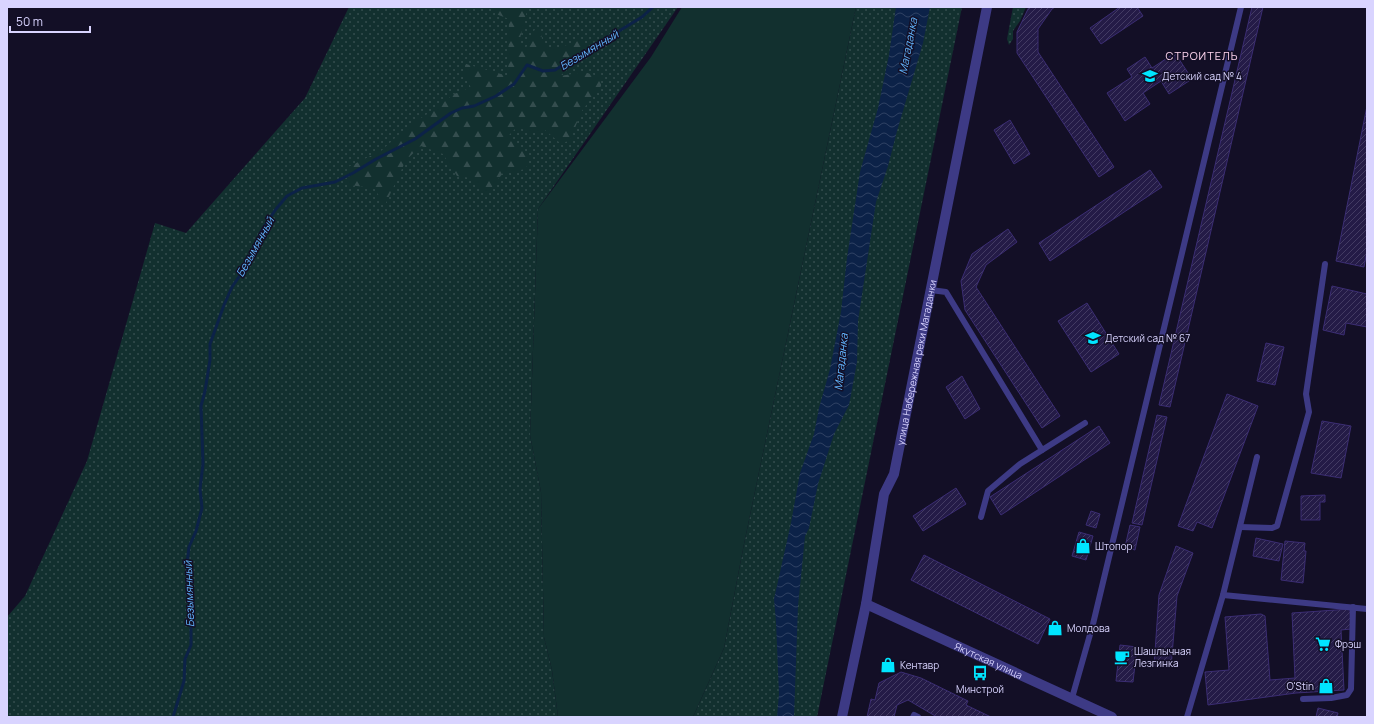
<svg xmlns="http://www.w3.org/2000/svg" width="1374" height="724" viewBox="0 0 1374 724" font-family="Manrope,sans-serif">
<defs>
<pattern id="grass-dots" width="8" height="8" patternUnits="userSpaceOnUse"><rect width="8" height="8" fill="#12302f"/><path d="M2 2h.1M6 6h.1" fill="none" stroke="#344d4e" stroke-width="1.8" stroke-linecap="round"/></pattern>
<pattern id="forest-firs" width="22" height="20" patternUnits="userSpaceOnUse"><rect width="22" height="20" fill="#12302f"/><path d="M5 1l3.5 6h-7zM16 11l3.5 6h-7z" fill="#344d4e"/></pattern>
<pattern id="water-waves" width="16" height="10" patternUnits="userSpaceOnUse"><rect width="16" height="10" fill="#0c2248"/><path d="M0 5q4-4 8 0t8 0" fill="none" stroke="#2f4163"/></pattern>
<pattern id="building-hatch" width="6" height="6" patternUnits="userSpaceOnUse"><rect width="6" height="6" fill="#241b47"/><path d="M-1 1l2-2M0 6l6-6M5 7l2-2" fill="none" stroke="#433b63"/></pattern>
</defs>
<rect width="100%" height="100%" fill="#130f26"/>
<!-- grass -->
<g fill="url(#grass-dots)">
<polygon points="349,7 678,7 538,209 530,435 541,492 544,637 552,670 558,717 7,717 7,617 25,596 87,461 155,223 186,233 305,98"/>
<polygon points="856,7 962,7 817,717 693,717 724,648 744,544"/>
<polygon points="1013,7 1026,7 1020,21 1013,31 1013,39 1009,45 1007,39"/>
</g>
<!-- forest -->
<polygon fill="url(#forest-firs)" points="496,7 528,7 519,42 525,50 536,27 540,29 544,49 556,49 580,40 585,46 575,63 560,76 584,72 601,77 601,86 581,112 570,141 560,143 545,130 533,133 517,127 507,137 520,149 530,156 526,169 503,173 486,195 471,178 457,176 443,154 421,146 406,160 385,205 374,188 348,185 348,167 381,151 407,127 432,111 454,94 469,88 471,82 462,75 466,64 508,76 509,19 496,14"/>
<!-- garden -->
<polygon fill="#12302f" points="682,7 856,7 744,544 724,648 693,717 558,717 552,670 544,637 541,492 530,435 538,209 651,57"/>
<!-- water -->
<polygon fill="url(#water-waves)" points="896,7 930,7 923,43 897,131 888,166 876,202 858,321 857,362 849,405 834,434 818,484 809,528 805,536 798,606 794,717 777,717 779,694 776,622 774,599 791,523 800,473 814,434 819,408 830,369 841,312 847,258 860,172 878,108 889,55"/>
<g fill="none" stroke-linecap="round" stroke-linejoin="round">
<!-- stream -->
<polyline stroke="#0c2248" stroke-width="3" points="173,717 184,681 185,659 191,645 191,593 187,564 189,547 196,531 202,508 200,489 203,464 201,406 205,391 210,360 210,344 224,305 232,287 243,271 262,230 276,209 287,196 302,188 335,182 353,173 376,159 415,139 451,113 462,108 474,106 496,96 514,84 527,65 543,71 555,70 642,17 653,7"/>
</g>
<!-- building -->
<g fill="url(#building-hatch)" stroke="#3b2d73">
<polygon points="1029,7 1055,7 1052,9 1038,29 1038,52 1114,167 1099,177 1017,53 1017,32"/>
<polygon points="1120,7 1137,7 1143,16 1101,44 1090,28"/>
<polygon points="1252,7 1263,7 1170,407 1159,405"/>
<polygon points="1175,53 1192,79 1169,94 1161,81 1143,93 1150,104 1125,121 1107,93 1132,77 1127,69 1145,57 1152,68"/>
<polygon points="1367,106 1367,251 1364,267 1336,261"/>
<polygon points="1010,120 1030,154 1014,164 994,130"/>
<polygon points="1150,170 1162,187 1050,261 1039,243"/>
<polygon points="1008,229 1017,242 986,265 976,287 1060,416 1042,428 965,310 961,281 972,254"/>
<polygon points="1332,286 1367,294 1367,327 1346,323 1344,335 1323,330"/>
<polygon points="1087,303 1119,354 1091,372 1058,321"/>
<polygon points="1266,343 1284,347 1275,385 1257,381"/>
<polygon points="962,376 980,409 965,419 946,387"/>
<polygon points="1227,394 1258,406 1212,528 1197,522 1193,531 1178,526"/>
<polygon points="1157,415 1167,417 1142,525 1132,523"/>
<polygon points="1322,421 1351,426 1341,478 1311,473"/>
<polygon points="1099,426 1110,443 1001,515 990,497"/>
<polygon points="956,488 966,504 923,531 913,516"/>
<polygon points="1325,495 1325,502 1320,502 1320,520 1301,520 1301,496"/>
<polygon points="1091,511 1100,514 1096,528 1086,525"/>
<polygon points="1130,525 1140,527 1135,550 1125,547"/>
<polygon points="1079,532 1093,536 1086,560 1072,556"/>
<polygon points="1256,538 1283,544 1279,561 1253,556"/>
<polygon points="1285,541 1305,543 1304,551 1306,551 1303,583 1281,580"/>
<polygon points="1176,546 1193,553 1177,596 1171,667 1154,666 1159,595"/>
<polygon points="924,555 1050,619 1038,644 911,580"/>
<polygon points="1350,609 1351,629 1341,630 1344,690 1296,693 1208,705 1205,672 1229,670 1225,617 1261,614 1265,616 1270,680 1295,678 1292,613"/>
<polygon points="1120,645 1137,647 1133,682 1116,681"/>
<polygon points="901,672 921,678 968,701 966,705 991,717 937,717 908,700 897,705 894,717 867,717 871,699 875,700 879,683"/>
<polygon points="1318,708 1338,713 1337,717 1316,717"/>
</g>
<g fill="none" stroke-linecap="round" stroke-linejoin="round">
<!-- service -->
<g stroke="#3d3a85" stroke-width="6">
<polyline points="931,290 946,292 1042,450"/>
<polyline points="981,517 988,491 1020,464 1085,423"/>
<polyline points="1240,527 1272,528 1277,526 1309,412 1306,394 1325,264"/>
<polyline points="1223,595 1257,457"/>
<polyline points="1072,698 1093,624 1241,7"/>
<polyline points="1303,699 1331,698 1347,695 1351,689 1353,607"/>
<polyline points="913,717 914,715 918,717"/>
<polyline points="1187,717 1223,595 1367,609"/>
</g>
<!-- tertiary -->
<g stroke="#3d3a85" stroke-width="10">
<path id="s1" d="M 866,604 L 1112,717"/>
<path id="s2" d="M 842,717 L 866,604 L 884,494 L 894,474 L 987,7"/>
</g>
</g>
<!-- icons -->
<defs>
<g id="school-bare" transform="scale(1.2)"><path d="M0-5L7-2L0 1L-7-2ZM-4 1L0 2.5L4 1V4Q0 6-4 4Z" fill="#00e5ff" stroke="#130f26" stroke-width="2.5" paint-order="stroke"/></g>
<g id="shop-bare" transform="scale(1.2)"><path d="M-5-2.5h2.3a2.7 3.5 0 0 1 5.4 0H5L5.5 6h-11ZM-1.5-2.5h3a1.5 2.3 0 0 0-3 0Z" fill="#00e5ff" stroke="#130f26" stroke-width="2.5" paint-order="stroke"/></g>
<g id="supermarket-bare" transform="scale(1.2)"><path d="M-6-5.5h2.5l.6 2H6L4.5 2H-2.5L-4.4-4H-6ZM-1.5 3.2a1.3 1.3 0 1 0 .1 0ZM3 3.2a1.3 1.3 0 1 0 .1 0Z" fill="#00e5ff" stroke="#130f26" stroke-width="2.5" paint-order="stroke"/></g>
<g id="cafe-bare" transform="scale(1.2)"><path d="M-5.5-4.5H6V0H3Q3 3.5 0 3.5H-2.5Q-5.5 3.5-5.5 0ZM3-3.2v2h1.7v-2ZM-6 4.5H4V6H-6Z" fill="#00e5ff" stroke="#130f26" stroke-width="2.5" paint-order="stroke"/></g>
<g id="bus-bare" transform="scale(1.2)"><path d="M-5-6H5V4H4V6H2V4H-2V6H-4V4H-5ZM-3.5-4V0h7V-4ZM-3.5 1.2v1.5H-2V1.2ZM2 1.2v1.5H3.5V1.2Z" fill="#00e5ff" stroke="#130f26" stroke-width="2.5" paint-order="stroke"/></g>
</defs>
<g fill-rule="evenodd">
<use href="#school-bare" x="1150" y="76"/>
<use href="#school-bare" x="1093" y="338"/>
<use href="#shop-bare" x="1083" y="546"/>
<use href="#shop-bare" x="1055" y="628"/>
<use href="#supermarket-bare" x="1323" y="644"/>
<use href="#cafe-bare" x="1122" y="657"/>
<use href="#shop-bare" x="888" y="665"/>
<use href="#bus-bare" x="980" y="673"/>
<use href="#shop-bare" x="1326" y="686"/>
</g>
<g text-anchor="middle" stroke-width="3" stroke-linejoin="round" paint-order="stroke">
<!-- poi labels -->
<g font-size="10" fill="#d9d4ff" stroke="#130f26" text-anchor="start">
<text x="1162" y="80">Детский сад № 4</text>
<text x="1105" y="342">Детский сад № 67</text>
<text x="1095" y="550">Штопор</text>
<text x="1067" y="632">Молдова</text>
<text x="1335" y="648">Фрэш</text>
<text x="1134" y="655">Шашлычная<tspan x="1134" dy="12">Лезгинка</tspan></text>
<text x="900" y="669">Кентавр</text>
<text x="1314" y="690" text-anchor="end">O'Stin</text>
<text x="980" y="693" text-anchor="middle">Минстрой</text>
</g>
<!-- street labels -->
<g font-size="10" fill="#d9d4ff" stroke="#130f26">
<text dy="4" stroke="none"><textPath href="#s2" startOffset="363">улица Набережная реки Магаданки</textPath></text>
<text dy="4" stroke="none"><textPath href="#s1" startOffset="135">Якутская улица</textPath></text>
</g>
<!-- water labels -->
<g font-size="11" font-style="italic" fill="#62b6ff" stroke="#130f26">
<text transform="translate(908 46) rotate(-79)" y="4">Магаданка</text>
<text transform="translate(589 50) rotate(-31)" y="4">Безымянный</text>
<text transform="translate(255 247) rotate(-61)" y="4">Безымянный</text>
<text transform="translate(841 362) rotate(-84)" y="4">Магаданка</text>
<text transform="translate(189 594) rotate(-92)" y="4">Безымянный</text>
</g>
<!-- neighbourhood labels -->
<g font-size="11" letter-spacing="1" fill="#ffd6f0" stroke="#130f26">
<text x="1202" y="60">СТРОИТЕЛЬ</text>
</g>
</g>
<!-- border -->
<rect width="1374" height="724" fill="none" stroke="#d9d4ff" stroke-width="16"/>
<!-- scale -->
<path d="M10 26v6h80v-6" fill="none" stroke="#d9d4ff" stroke-width="2"/>
<text x="16" y="26" font-size="12" fill="#d9d4ff" stroke="#130f26" stroke-width="3" paint-order="stroke">50 m</text>
</svg>
